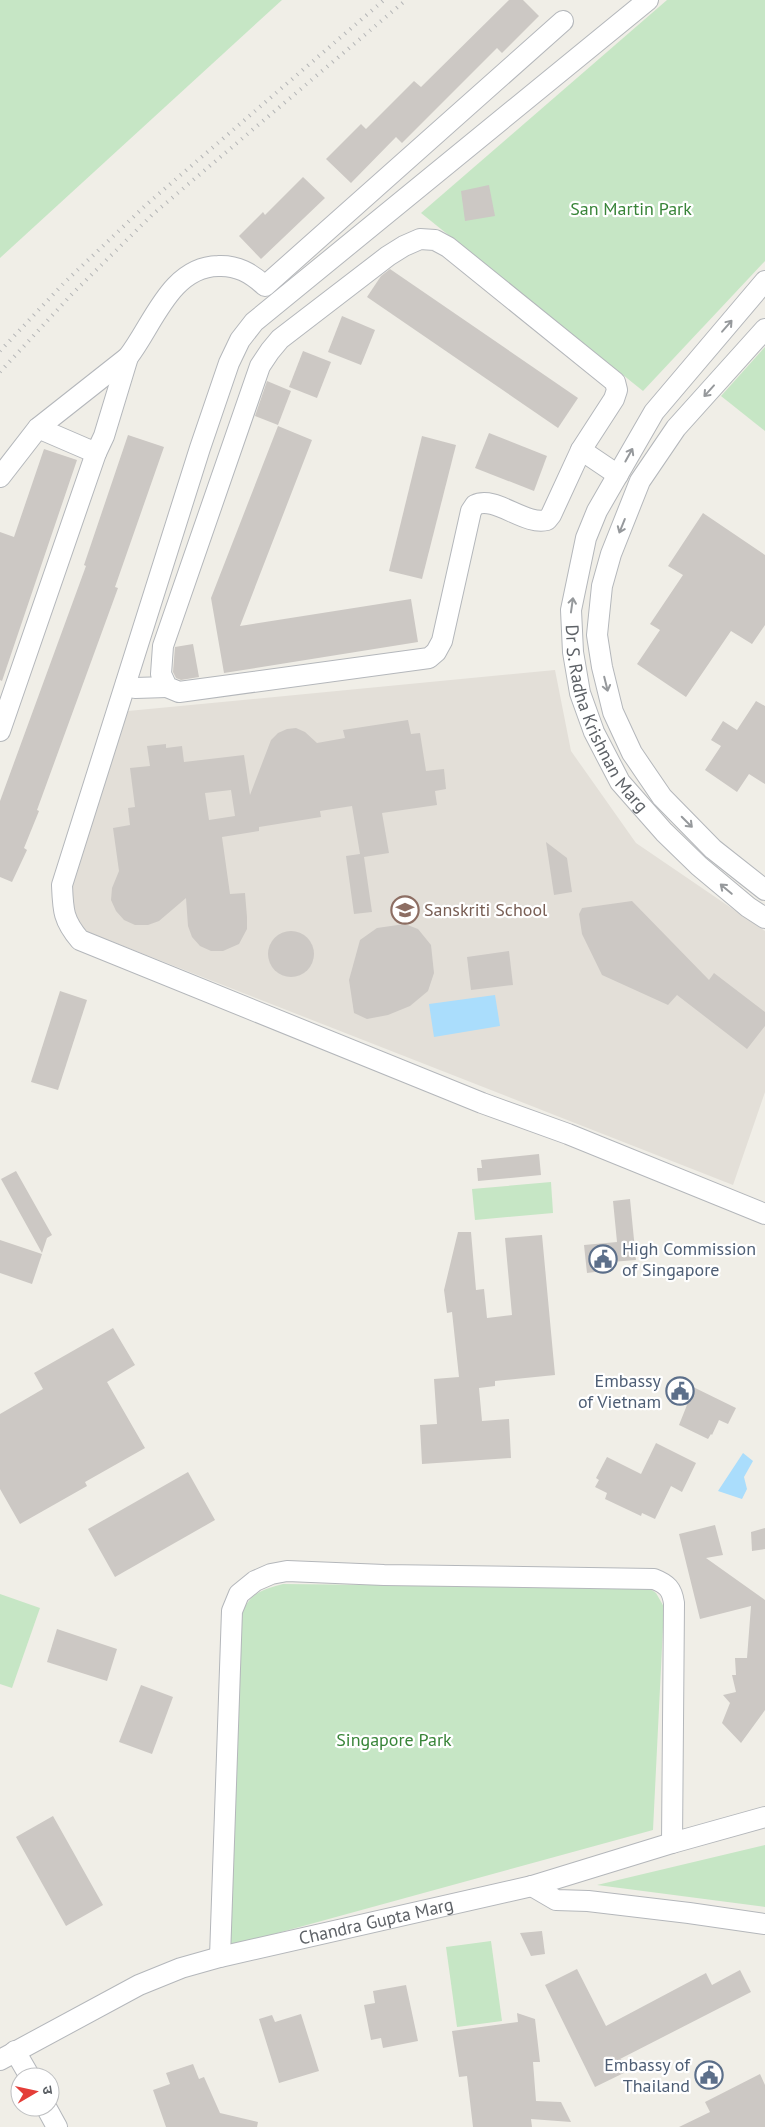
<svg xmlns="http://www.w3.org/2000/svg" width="765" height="2127" viewBox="0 0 765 2127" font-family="'PT Sans','Noto Sans Devanagari',sans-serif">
<rect width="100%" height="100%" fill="#f0eee7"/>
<!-- education -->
<polygon fill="#e3dfd8" points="555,670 571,751 636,843 765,931 765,1092 733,1185 80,929 70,892 128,711"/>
<!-- green -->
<g fill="#c6e6c5">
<polygon points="0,0 282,0 0,258"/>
<polygon points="667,0 765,0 765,261 643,391 421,213"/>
<polygon points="765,347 765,431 721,396"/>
<polygon points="551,1182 553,1213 475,1220 472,1189"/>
<path d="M 283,1584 L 649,1588 L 656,1593 L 664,1607 L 653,1830 L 230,1946 L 242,1612 C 252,1592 262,1590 283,1584 Z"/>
<polygon points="0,1594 40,1608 12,1688 0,1684"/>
<polygon points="765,1845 765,1907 597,1885"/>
<polygon points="491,1941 502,2021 457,2027 446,1947"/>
</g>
<!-- water -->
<g fill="#aaddfc">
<polygon points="495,995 500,1026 434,1037 429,1004"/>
<polygon points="743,1453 753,1461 744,1477 747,1489 742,1499 718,1491"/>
</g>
<!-- building -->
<g fill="#ccc8c4" fill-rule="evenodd">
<polygon points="509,0 523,0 539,16 502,53 497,48 402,143 396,137 351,183 326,159 361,124 366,129 414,81 421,87"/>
<polygon points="303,177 325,198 261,259 239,236 263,212 265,215"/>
<polygon points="489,185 495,216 465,221 461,191"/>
<polygon points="390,269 578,398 558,428 367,297 381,276"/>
<polygon points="342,316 375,330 361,365 328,352"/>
<polygon points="303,351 331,362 317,398 289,387"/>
<polygon points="267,381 291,391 278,425 255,416"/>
<polygon points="278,426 312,440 240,626 411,599 418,642 224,673 211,598"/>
<polygon points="489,433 547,456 534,491 475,468"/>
<polygon points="128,435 164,447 115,587 118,588 37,810 39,811 24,848 27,850 12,882 0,877 0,801 86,566 84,565"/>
<polygon points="422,436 456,445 422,579 389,571"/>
<polygon points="44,449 77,460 2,681 0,680 0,532 14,537"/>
<polygon points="703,513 765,555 765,625 752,644 731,631 686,697 637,664 660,630 650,624 683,575 668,566"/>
<polygon points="193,644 199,677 181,680 176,678 173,672 175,647"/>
<polygon points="756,701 765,706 765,784 749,774 737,792 705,770 721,746 711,740 723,721 737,730"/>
<path d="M 408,720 L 411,734 L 420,733 L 426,771 L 444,769 L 446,789 L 435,791 L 437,805 L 382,813 L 389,853 L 364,857 L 372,912 L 354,914 L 346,856 L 360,854 L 352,806 L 320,811 L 321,817 L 259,827 L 259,831 L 222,837 L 230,894 L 245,893 L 247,917 L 247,929 L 239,944 L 223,951 L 211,951 L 200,946 L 192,937 L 188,926 L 186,898 L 159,921 L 148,925 L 135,925 L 124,920 L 116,911 L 111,900 L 112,888 L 119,871 L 113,828 L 130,825 L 128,808 L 135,807 L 130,768 L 150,766 L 147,746 L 166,744 L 166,748 L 182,746 L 184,762 L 244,755 L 250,795 L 271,740 L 278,733 L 287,729 L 296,728 L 305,732 L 317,743 L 345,738 L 343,730 ZM 231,790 L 235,816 L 209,820 L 205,793 Z"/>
<polygon points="546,842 567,858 572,892 554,895"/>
<polygon points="632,901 709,980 714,973 765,1012 765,1026 747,1049 677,995 668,1005 602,975 582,934 579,914 582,908"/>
<polygon points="405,924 418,929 431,945 434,973 428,991 410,1006 388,1015 367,1019 354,1013 349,980 360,940 377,928"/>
<circle cx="291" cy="954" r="23"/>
<polygon points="509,951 513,985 471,990 467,957"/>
<polygon points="60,991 87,1000 58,1090 31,1082"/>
<polygon points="539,1154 541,1175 478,1181 477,1168 482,1168 481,1160"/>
<polygon points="16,1171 52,1235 47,1238 42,1253 1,1179"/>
<polygon points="630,1199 636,1260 611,1262 611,1270 587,1273 584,1245 617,1242 613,1201"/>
<polygon points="458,1232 471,1232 476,1290 484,1289 487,1318 512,1315 505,1238 542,1235 555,1375 495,1381 495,1386 479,1388 482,1421 509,1419 511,1458 422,1464 420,1425 437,1424 434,1379 459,1377 452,1312 447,1313 444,1290"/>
<polygon points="0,1240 42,1254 32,1284 0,1273"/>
<polygon points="113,1328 135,1365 107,1382 145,1448 85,1482 87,1486 20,1524 0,1489 0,1414 43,1389 34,1373"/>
<polygon points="687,1384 736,1408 728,1424 719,1420 712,1435 711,1434 708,1439 679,1425 687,1405 679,1401"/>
<polygon points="656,1443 696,1463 682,1492 671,1486 655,1519 642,1513 641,1516 605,1499 607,1493 595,1487 599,1480 596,1478 607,1457 641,1474"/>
<polygon points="188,1472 215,1520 115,1577 88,1529"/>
<polygon points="715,1525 723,1555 706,1558 765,1600 765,1710 741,1743 722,1723 730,1703 723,1695 736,1692 732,1675 736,1675 735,1658 747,1658 751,1606 700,1619 679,1534"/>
<polygon points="765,1528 765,1549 752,1551 751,1532"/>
<polygon points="57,1629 117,1649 107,1681 47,1662"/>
<polygon points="141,1685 173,1697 152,1754 119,1742"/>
<polygon points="53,1816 103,1905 66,1926 16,1837"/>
<polygon points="542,1931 545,1954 531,1956 520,1933"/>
<polygon points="577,1969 606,2026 706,1973 712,1985 740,1970 751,1992 620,2059 634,2068 595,2087 545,1985"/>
<polygon points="406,1985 418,2041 383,2048 381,2038 371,2040 364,2005 375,2003 373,1991"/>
<polygon points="517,2013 535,2019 540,2062 533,2062 536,2101 561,2102 571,2122 531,2119 532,2127 473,2127 467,2076 459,2077 452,2031 518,2022"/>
<polygon points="301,2014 319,2071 279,2083 259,2019 272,2015 275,2022"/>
<polygon points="193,2064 199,2079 204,2077 220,2113 258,2122 257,2127 166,2127 153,2090 170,2084 166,2073"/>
<polygon points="760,2074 765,2085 765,2127 679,2127 710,2112 705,2102"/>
</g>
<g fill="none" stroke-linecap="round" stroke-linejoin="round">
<!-- minor casing -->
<g stroke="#b4b7bb" stroke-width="22">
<g id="minor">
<path d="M 648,0 L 254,322 L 240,340 L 229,363 L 200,448 L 62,885 C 63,910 63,920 80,940 L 482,1103 L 568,1134 L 765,1214"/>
<path d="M 420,239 L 435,240 L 448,247 L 615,382 L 617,390 L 614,399 L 581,450 L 551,515 L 547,520 C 525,526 495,495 475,505 L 471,511 L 442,641 L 436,652 L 429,658 L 179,692 L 167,687 L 161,674 L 163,646 L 260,366 L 270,351 L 280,339 L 388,256 L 404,246 Z"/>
<path id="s1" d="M 765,281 L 654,412 L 597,511 L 586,538 L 571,610 L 573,652 L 580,693 L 594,732 L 620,782 L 664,832 L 699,866 L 748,907 L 765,918"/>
<polyline points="765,329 676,428 640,481 611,554 602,586 597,635 602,667 613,712 632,753 662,797 713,849 765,890"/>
<polyline points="38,428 96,453 104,436 128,357"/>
<polyline points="581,450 618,475"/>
<path d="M 0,477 L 38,428 L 128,357 C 153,325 170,267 218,266 C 237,265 251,273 265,286 L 563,21"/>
<polyline points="126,683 135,688 167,687"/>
<polyline points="0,731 96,453"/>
<polyline points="532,1886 556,1900 588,1901 689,1913 765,1924"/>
<path d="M 220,1957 L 232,1611 L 239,1594 L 255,1581 L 271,1574 L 287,1571 L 384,1575 L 654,1579 C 667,1584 672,1589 674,1603 L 672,1843"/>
<polyline points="15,2051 30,2077"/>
<path id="s2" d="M 0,2060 L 139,1985 L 181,1968 L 220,1957 L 532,1886 L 672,1843 L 765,1817"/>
<polyline points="46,2107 57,2127"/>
</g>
</g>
<!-- minor -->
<use href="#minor" stroke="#fff" stroke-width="20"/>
<!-- rail -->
<g stroke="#b5b6b7" stroke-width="4" stroke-dasharray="1 6" stroke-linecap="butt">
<polyline points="0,351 64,283 147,204 384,0"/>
<polyline points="0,372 72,294 153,214 406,0"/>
</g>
</g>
<!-- one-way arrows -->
<defs><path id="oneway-shaft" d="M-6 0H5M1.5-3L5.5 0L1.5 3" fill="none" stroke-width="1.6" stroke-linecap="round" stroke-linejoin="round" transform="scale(1.25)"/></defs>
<g stroke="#96999c">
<use href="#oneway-shaft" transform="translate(727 326) rotate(-49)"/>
<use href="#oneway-shaft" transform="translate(709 391) rotate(132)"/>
<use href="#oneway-shaft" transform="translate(629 455) rotate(-61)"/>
<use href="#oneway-shaft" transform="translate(622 526) rotate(112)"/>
<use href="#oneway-shaft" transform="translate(572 605) rotate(-82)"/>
<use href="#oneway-shaft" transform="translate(606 684) rotate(76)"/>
<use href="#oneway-shaft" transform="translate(687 822) rotate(45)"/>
<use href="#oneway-shaft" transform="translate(726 889) rotate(-140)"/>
</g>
<!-- icons -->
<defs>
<g id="school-ring" transform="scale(1.4375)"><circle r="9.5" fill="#fff" stroke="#8d6e63" stroke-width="1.5"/><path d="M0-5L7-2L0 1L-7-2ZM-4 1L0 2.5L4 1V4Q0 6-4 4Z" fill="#8d6e63"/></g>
<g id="civic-ring" transform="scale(1.4375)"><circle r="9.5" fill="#fff" stroke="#5c6f8a" stroke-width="1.5"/><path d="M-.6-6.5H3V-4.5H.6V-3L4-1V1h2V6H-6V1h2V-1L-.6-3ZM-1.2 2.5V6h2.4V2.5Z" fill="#5c6f8a"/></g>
</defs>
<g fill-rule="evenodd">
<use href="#school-ring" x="405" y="910"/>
<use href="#civic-ring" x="603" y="1259"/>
<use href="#civic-ring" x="680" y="1391"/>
<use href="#civic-ring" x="709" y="2075"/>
</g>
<g text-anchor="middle" stroke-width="4.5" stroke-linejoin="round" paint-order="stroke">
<!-- park labels -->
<g font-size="18" fill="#388438" stroke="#fff">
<text x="631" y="215">San Martin Park</text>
<text x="394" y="1746">Singapore Park</text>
</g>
<!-- street labels -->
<g font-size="18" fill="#5e6267" stroke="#fff">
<text dy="6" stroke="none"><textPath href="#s1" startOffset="505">Dr S. Radha Krishnan Marg</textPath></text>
<text dy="6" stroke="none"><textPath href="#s2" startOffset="404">Chandra Gupta Marg</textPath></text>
</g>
<!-- education labels -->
<g font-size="18" fill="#785e54" stroke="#fff" text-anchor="start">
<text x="424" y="916">Sanskriti School</text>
</g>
<!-- service labels -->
<g font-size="18" fill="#4e5e75" stroke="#fff" text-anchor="end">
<text x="622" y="1255" text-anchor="start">High Commission<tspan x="622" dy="21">of Singapore</tspan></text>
<text x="661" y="1387">Embassy<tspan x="661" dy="21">of Vietnam</tspan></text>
<text x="690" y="2071">Embassy of<tspan x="690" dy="21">Thailand</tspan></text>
</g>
</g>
<!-- north arrow -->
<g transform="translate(35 2092) rotate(81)"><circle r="24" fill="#ffffff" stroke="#bfc0c2"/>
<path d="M0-4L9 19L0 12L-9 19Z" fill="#e43d38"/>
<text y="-8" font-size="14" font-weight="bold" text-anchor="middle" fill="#5e6267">उ</text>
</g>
</svg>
